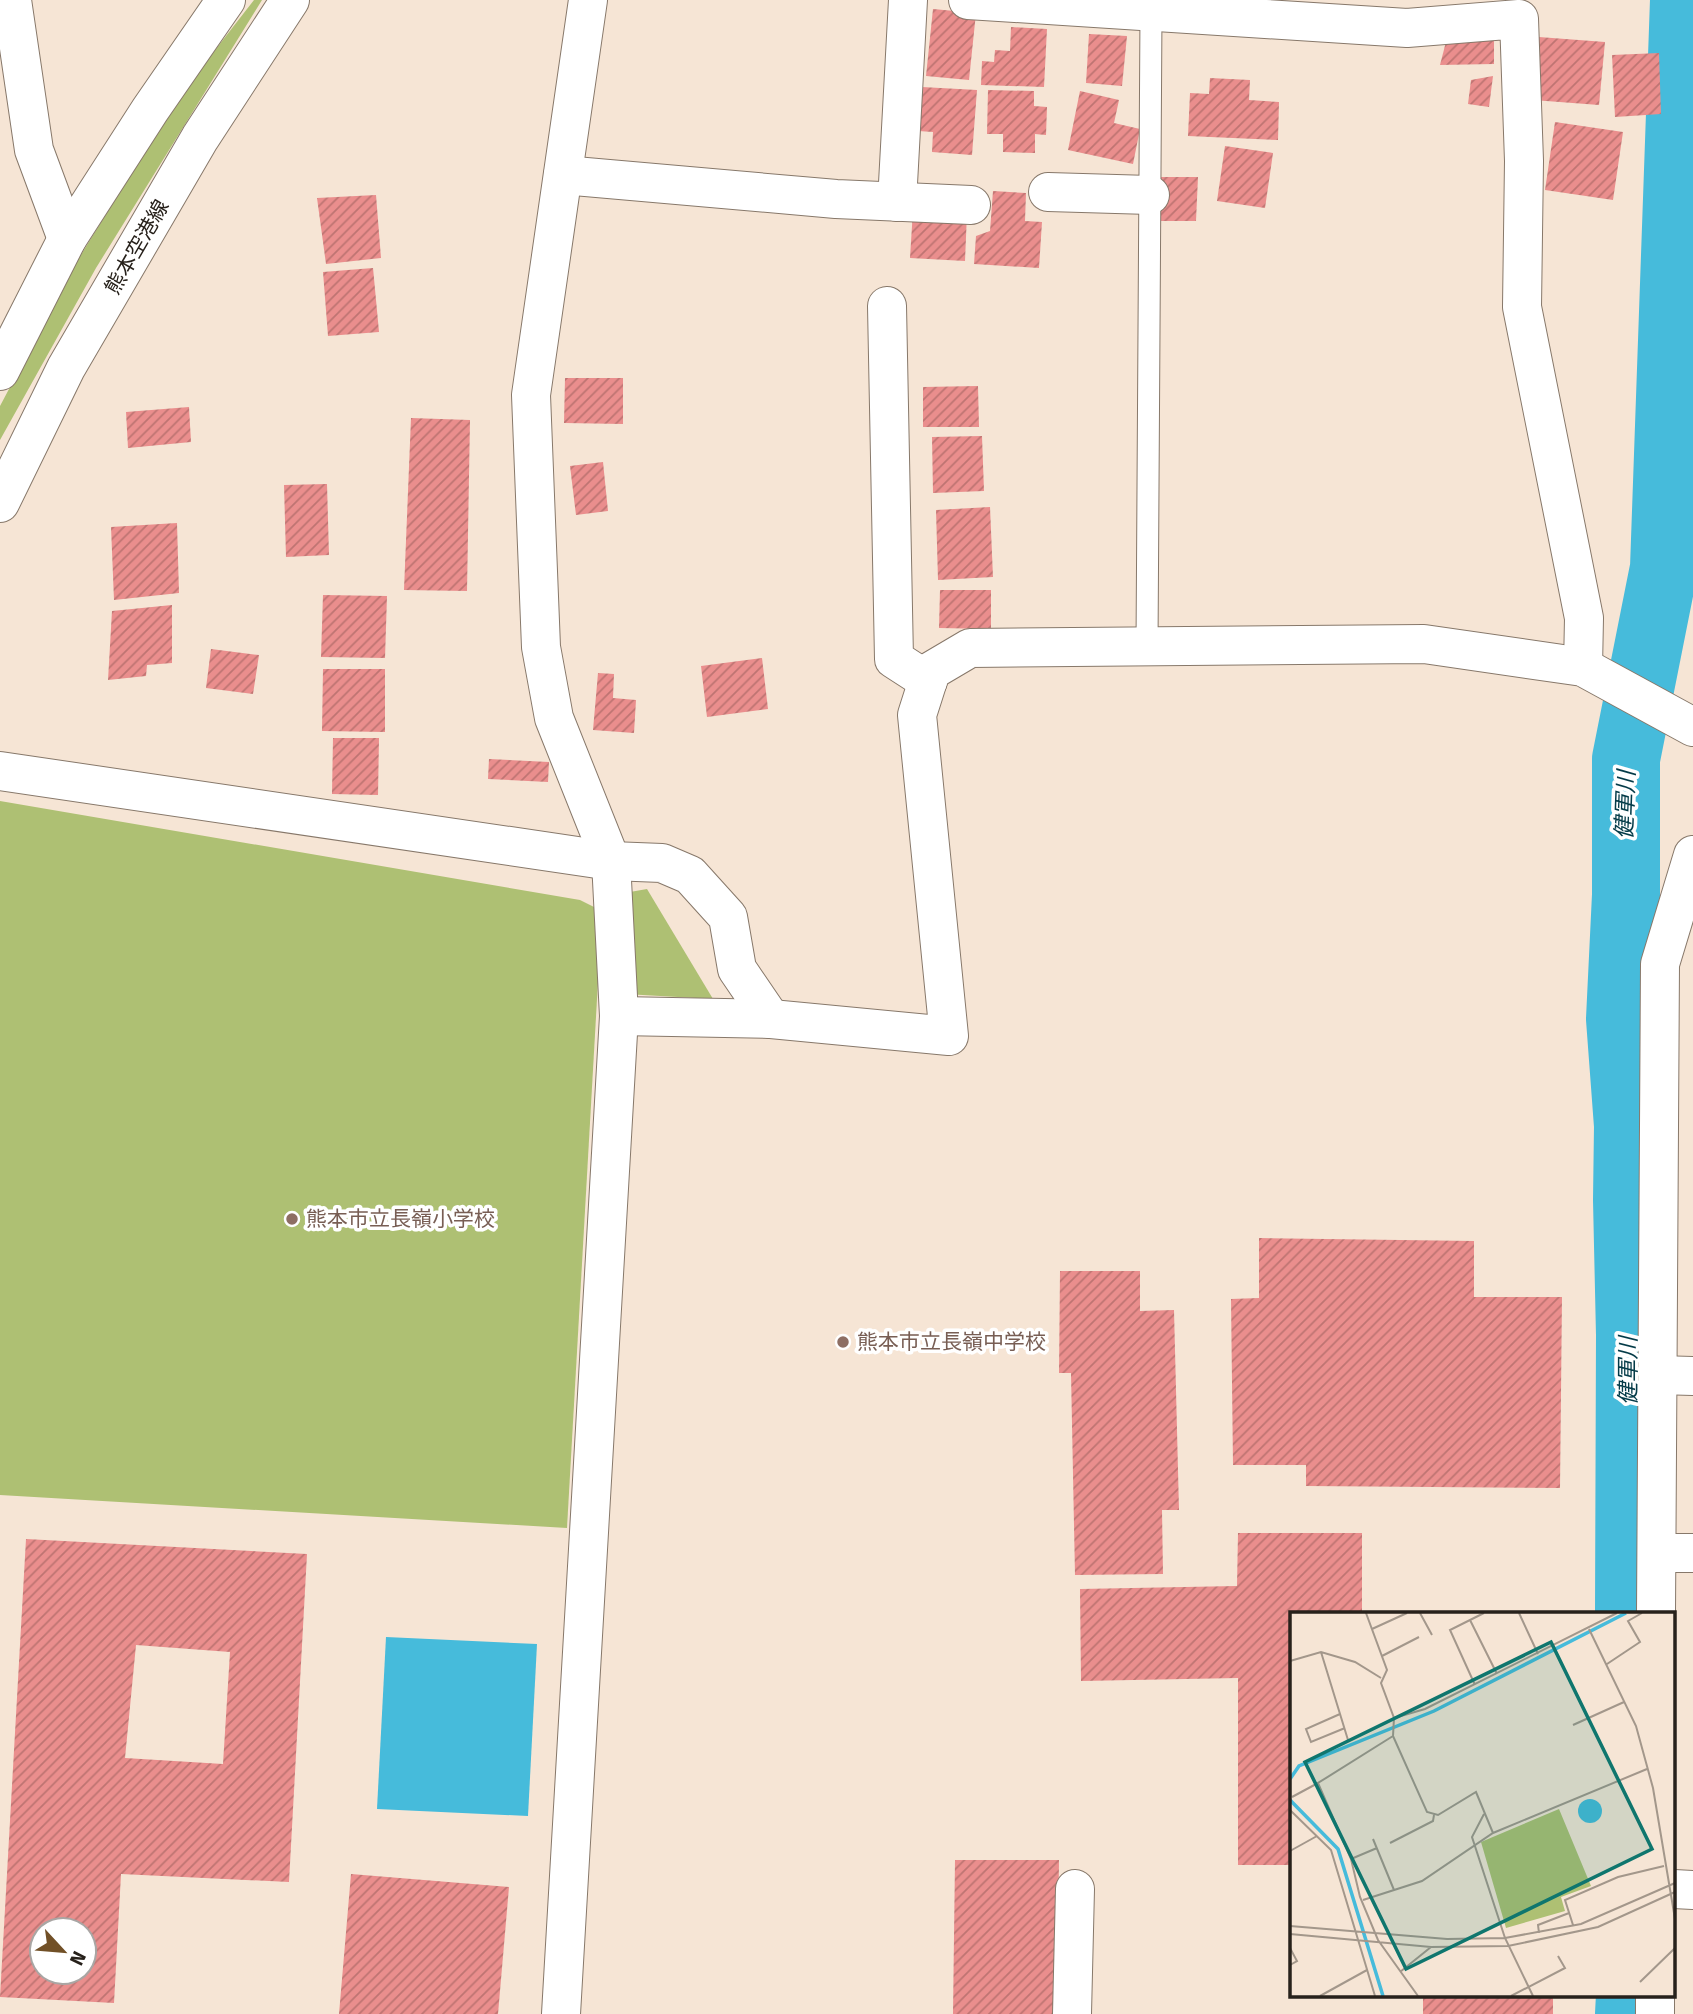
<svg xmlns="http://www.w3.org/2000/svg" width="1693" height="2014" viewBox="0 0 1693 2014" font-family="'Fira Sans','Noto Sans JP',sans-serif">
<defs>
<pattern id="building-hatch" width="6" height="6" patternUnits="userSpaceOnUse" patternTransform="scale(1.75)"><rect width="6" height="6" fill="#ea8e8d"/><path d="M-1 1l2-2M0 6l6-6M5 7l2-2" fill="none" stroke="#be7472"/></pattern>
</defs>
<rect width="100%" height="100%" fill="#f6e5d5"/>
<!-- grass -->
<g fill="#aec073">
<polygon points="254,0 262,0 96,268 0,440 0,406 77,261 180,95"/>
<polygon points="0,801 580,900 602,911 567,1528 0,1495"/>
<polygon points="647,889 713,999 625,994 630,892"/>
</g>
<!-- water -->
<polygon fill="#46bbdb" points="386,1637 537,1644 528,1816 377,1809"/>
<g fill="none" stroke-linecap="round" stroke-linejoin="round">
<!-- river -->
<g stroke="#46bbdb" stroke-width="68">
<polyline points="1629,1613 1630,1335 1627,1200 1628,1126 1620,1019 1626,895 1626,759 1664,568 1684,0"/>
<polyline points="1629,2014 1630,1995"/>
</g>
</g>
<!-- building -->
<g fill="url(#building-hatch)" fill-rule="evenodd">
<polygon points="933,9 976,13 969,80 926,76"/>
<polygon points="1011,27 1047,29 1044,87 981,85 982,61 994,62 995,50 1010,51"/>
<polygon points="1494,33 1494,64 1440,65 1448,34"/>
<polygon points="1089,34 1127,36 1122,86 1086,83"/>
<polygon points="1539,37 1605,42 1599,105 1533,100"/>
<polygon points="1659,53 1661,114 1615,117 1612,55"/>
<polygon points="1493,76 1489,107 1468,104 1471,80"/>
<polygon points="1210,78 1250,80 1249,100 1279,102 1278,140 1188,136 1190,93 1209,94"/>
<polygon points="922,87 977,90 972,155 932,152 933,132 918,131"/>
<polygon points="988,90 1034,91 1034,106 1047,107 1046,135 1035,134 1035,153 1003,152 1003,134 987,134"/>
<polygon points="1080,91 1119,100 1114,123 1140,129 1133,164 1068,150"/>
<polygon points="1555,122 1623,132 1613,200 1545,190"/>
<polygon points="1225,146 1273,153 1265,208 1217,201"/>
<polygon points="1156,177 1198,177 1196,221 1156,221"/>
<polygon points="993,191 1026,193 1025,221 1042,222 1039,268 974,264 976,236 990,231"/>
<polygon points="376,195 381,258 326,264 317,198"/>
<polygon points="913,210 967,213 965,261 910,258"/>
<polygon points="373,268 379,332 328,336 323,272"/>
<polygon points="565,378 623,378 623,424 564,423"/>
<polygon points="978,386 979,427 923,427 923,387"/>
<polygon points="189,407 191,442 128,448 126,412"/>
<polygon points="411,418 470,420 467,591 404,590"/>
<polygon points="982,436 984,491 933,493 932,437"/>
<polygon points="603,462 608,511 576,515 570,466"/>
<polygon points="327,484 329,555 286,557 284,485"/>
<polygon points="990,507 993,577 938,580 936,510"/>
<polygon points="177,523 179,593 114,600 111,527"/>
<polygon points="940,590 991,590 991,629 939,628"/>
<polygon points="323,595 387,596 385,658 321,657"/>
<polygon points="172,605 172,663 147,665 146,676 108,680 112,611"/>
<polygon points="211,649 259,655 253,694 206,688"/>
<polygon points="762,658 768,709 707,717 701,666"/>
<polygon points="323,669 385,669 385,732 322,731"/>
<polygon points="598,673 614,674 613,698 636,700 634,733 593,730"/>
<polygon points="333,738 379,738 378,795 332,794"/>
<polygon points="489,759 549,762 548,782 488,779"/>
<polygon points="1259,1238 1474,1241 1474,1297 1562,1297 1560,1488 1306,1486 1306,1465 1233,1465 1231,1299 1259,1298"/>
<polygon points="1060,1271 1140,1271 1140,1311 1174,1310 1179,1510 1162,1510 1163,1574 1075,1575 1071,1373 1059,1373"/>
<polygon points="1238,1533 1362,1533 1362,1613 1292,1613 1292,1865 1238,1865 1238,1678 1081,1681 1080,1589 1237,1586"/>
<path d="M 26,1539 L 307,1554 L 289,1882 L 121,1874 L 114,2003 L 0,1997 ZM 136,1645 L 230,1652 L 223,1764 L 125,1758 ZM 42,1930 L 84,1930 L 84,1972 L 42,1972 Z"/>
<polygon points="955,1860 1059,1860 1057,2014 953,2014"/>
<polygon points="351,1874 509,1887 498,2014 339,2014"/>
<rect x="1423" y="1995" width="130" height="19"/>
</g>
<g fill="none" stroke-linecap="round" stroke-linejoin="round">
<!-- service casing -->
<g stroke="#87786a" stroke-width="23">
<polyline id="service" points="1147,646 1151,13"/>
</g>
<!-- minor casing -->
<g stroke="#87786a" stroke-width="40">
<g id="minor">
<polyline points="12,0 34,150 67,239"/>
<polyline points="968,0 1407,28 1519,19 1524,161 1522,307 1584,618 1583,667"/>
<polyline points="563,175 836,199 971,205"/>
<polyline points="1048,192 1150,195"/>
<polyline points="897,202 908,0"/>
<polyline points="887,306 894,659 928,681"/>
<polyline points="0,771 611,861 662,863 690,875 728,917 737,969 771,1019"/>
<polyline points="619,1016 771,1019 949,1036 917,715 931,671 970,648 1424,644 1583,667 1693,727"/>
<polyline points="1658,1375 1693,1376"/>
<polyline points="1657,1553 1693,1553"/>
<polyline points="1656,1613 1660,964 1693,855"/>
<polyline points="1674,1889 1693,1890"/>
<polyline points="1655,1995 1655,2014"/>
<polyline points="561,2014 619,1016 611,861 554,718 541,647 531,395 588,0"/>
<polyline points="1072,2014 1075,1889"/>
</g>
</g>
<!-- secondary casing -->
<g stroke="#87786a" stroke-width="40">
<g id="secondary">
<polyline points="0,371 67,239 150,110 226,0"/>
<polyline points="0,503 66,368 200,138 290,0"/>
</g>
</g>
<!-- service -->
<use href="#service" stroke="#fff" stroke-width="21"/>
<!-- minor -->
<use href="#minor" stroke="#fff" stroke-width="38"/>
<!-- secondary -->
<use href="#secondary" stroke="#fff" stroke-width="38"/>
</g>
<!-- markers -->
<g fill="#8d6e63" stroke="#fff" stroke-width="2.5">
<circle cx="292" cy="1219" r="7"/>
<circle cx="843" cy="1342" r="7"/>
</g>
<g text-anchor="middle" stroke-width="7" stroke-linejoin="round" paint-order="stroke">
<!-- street labels -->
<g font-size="21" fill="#27211b" stroke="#fff">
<text transform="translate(137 247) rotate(-60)" y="7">熊本空港線</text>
</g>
<!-- education labels -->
<g font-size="21" fill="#785e54" stroke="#fff" text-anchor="start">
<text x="306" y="1226">熊本市立長嶺小学校</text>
<text x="857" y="1349">熊本市立長嶺中学校</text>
</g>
<!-- water labels -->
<g font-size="23" font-style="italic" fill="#043b48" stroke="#fff">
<text transform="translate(1625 805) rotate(-88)" y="8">健軍川</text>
<text transform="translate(1628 1371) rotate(-90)" y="8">健軍川</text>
</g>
</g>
<!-- overview -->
<g transform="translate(1290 1612)">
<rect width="385" height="385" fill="#f6e5d5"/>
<path d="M 269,197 L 301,274 L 271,285 L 275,299 L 216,316 L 191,230 Z" fill="#aec073"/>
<path d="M288 199a12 12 0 1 1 24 0a12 12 0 1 1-24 0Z" fill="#46bbdb"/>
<path fill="none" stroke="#46bbdb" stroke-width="3.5" d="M 0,167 L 9,154 L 144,99 L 336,1M 0,188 L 48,237 L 93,384"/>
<path fill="none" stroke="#a3978b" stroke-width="2" d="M 76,1 L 97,58 L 91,71 L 104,106 L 103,124 L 137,200 L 148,203 L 186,180 L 203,221M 130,1 L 142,23M 229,1 L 248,42M 180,8 L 207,62M 82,17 L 117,1M 299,17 L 346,114 L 363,176 L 385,307M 31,40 L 58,128M 92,44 L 129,25M 0,49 L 31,40 L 65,50 L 91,66M 317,52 L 350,30 L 338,9 L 352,1M 185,73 L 160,18 L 194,1M 50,102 L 16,117 L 21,130 L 55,116M 104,106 L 135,97 L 327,1M 283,113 L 334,90M 103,124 L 28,171 L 61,247 L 70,285 L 88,328 L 128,384M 2,185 L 28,171M 0,198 L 41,238 L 85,384M 194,202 L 182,225 L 215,326 L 243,384M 83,227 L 104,278M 100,231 L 143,209 L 144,203M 0,239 L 27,224M 61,247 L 87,236M 73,288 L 132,269 L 203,221 L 357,157M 283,313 L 275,288 L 328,265 L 374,254M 0,314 L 157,327 L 215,326 L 291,312 L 385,271M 249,321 L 248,313 L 279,301M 0,322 L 141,335 L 218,334 L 308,315 L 385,280M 0,336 L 7,349 L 0,353M 110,360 L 141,335M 350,370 L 385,336M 30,384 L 77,358M 221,384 L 275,356 L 268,344"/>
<path fill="#0f766e" fill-opacity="0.15" stroke="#0f766e" stroke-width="3.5" d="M 261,30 L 362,237 L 116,357 L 15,150 Z"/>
<rect width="385" height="385" fill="none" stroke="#27211b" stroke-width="3.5"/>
</g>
<!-- north arrow -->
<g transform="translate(63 1951) rotate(116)"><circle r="33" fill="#ffffff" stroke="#a9a6a4" stroke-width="2"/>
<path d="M0-5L12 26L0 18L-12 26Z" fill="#715027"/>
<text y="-10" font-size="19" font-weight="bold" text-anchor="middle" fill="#27211b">N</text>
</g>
</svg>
